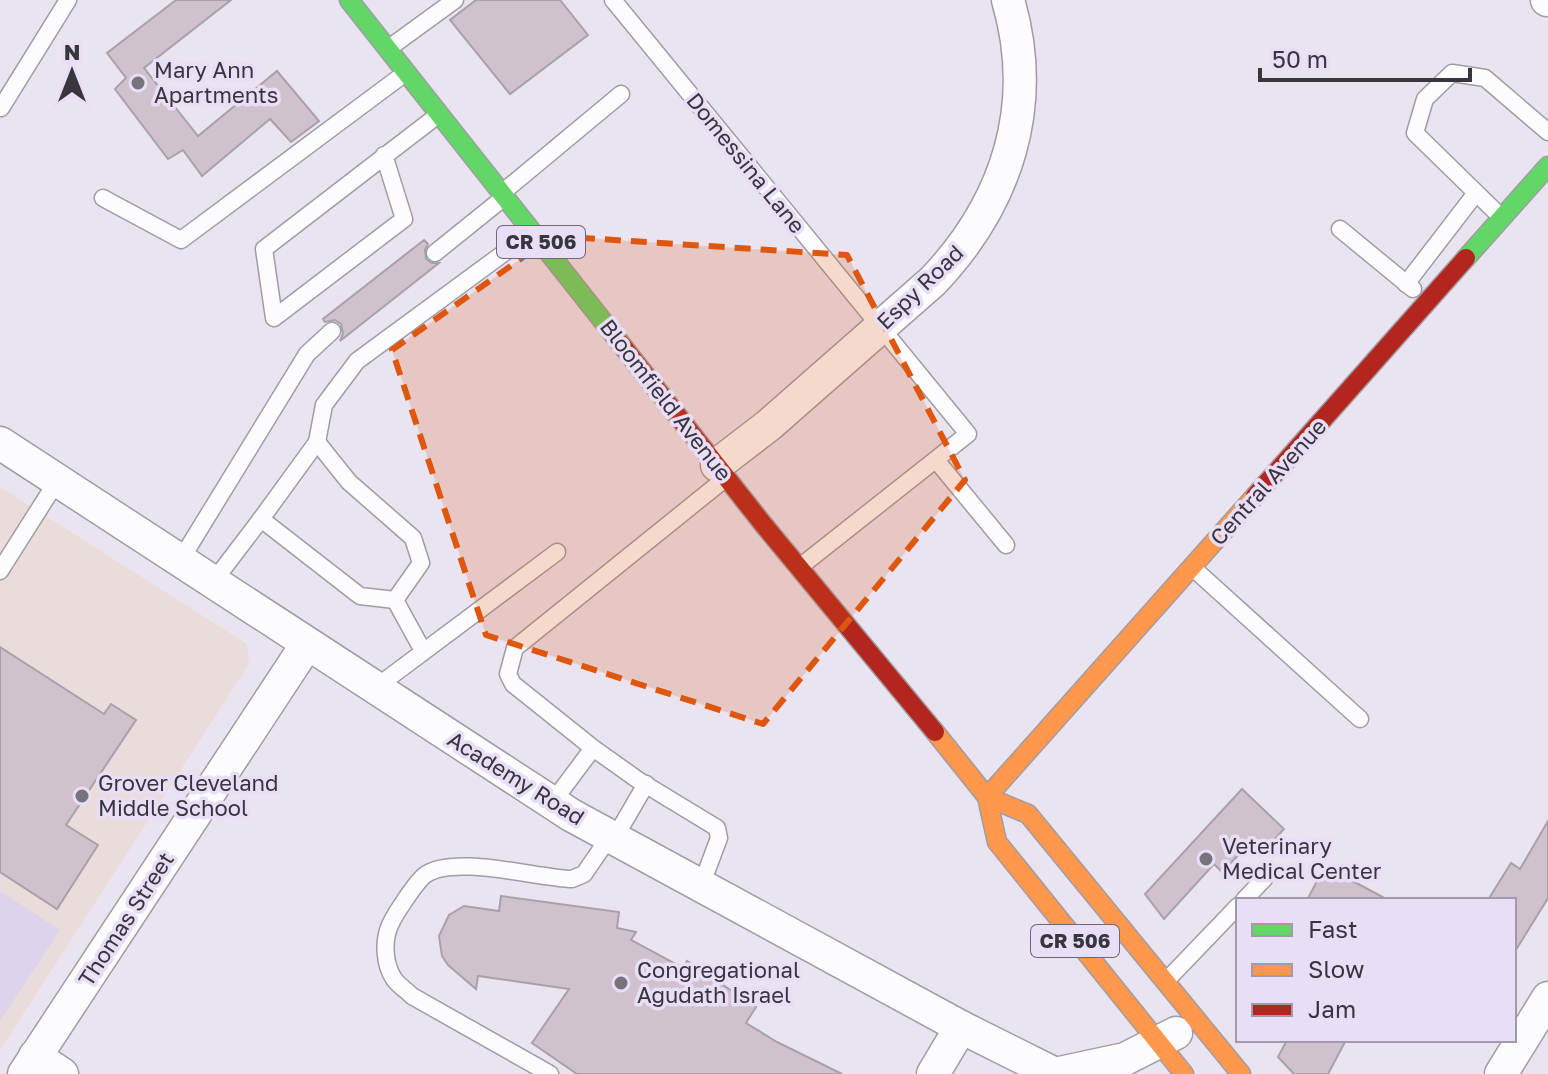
<svg xmlns="http://www.w3.org/2000/svg" width="1548" height="1074" viewBox="0 0 1548 1074" font-family="'Golos Text',sans-serif">
<rect width="100%" height="100%" fill="#e9e4f0"/>
<!-- education -->
<polygon fill="#eadcda" points="0,487 247,644 249,664 0,1050"/>
<!-- green -->
<polygon fill="#ded3ed" points="0,891 60,930 0,1021"/>
<!-- building -->
<g fill="#cfc2cd" stroke="#a8a1a9" stroke-width="2">
<polygon points="176,0 231,0 144,68 198,136 277,71 319,121 291,142 270,119 202,176 183,150 168,159 115,89 126,78 107,53"/>
<polygon points="476,0 560,0 588,35 510,94 450,20"/>
<polygon points="424,240 428,244 425,250 426,259 432,263 439,263 340,341 343,334 341,324 335,320 325,322 323,319"/>
<polygon points="0,647 104,714 111,704 136,720 66,825 98,845 57,909 0,872"/>
<polygon points="1242,789 1284,829 1261,854 1250,843 1222,872 1214,864 1164,919 1145,894"/>
<polygon points="1548,821 1548,898 1514,953 1514,900 1488,900 1511,863 1520,869"/>
<polygon points="1325,866 1388,900 1307,900"/>
<polygon points="501,896 619,912 617,928 636,932 631,940 683,968 687,961 756,1007 746,1023 777,1042 842,1074 577,1074 532,1043 569,989 478,976 476,989 448,965 442,956 439,936 449,915 464,906 499,911"/>
<polygon points="1287,1040 1346,1040 1328,1074 1294,1074 1278,1057"/>
</g>
<g fill="none" stroke-linecap="round" stroke-linejoin="round">
<!-- lane casing -->
<g stroke="#a09ca5" stroke-width="19">
<g id="lane">
<polyline points="613,0 968,434 801,566"/>
<polyline points="389,48 455,0"/>
<polyline points="1,108 68,0"/>
<polyline points="384,155 404,219 274,318 264,249 438,115"/>
<polyline points="503,192 621,94"/>
<polyline points="103,198 181,240 404,74"/>
<polyline points="1501,217 1415,133 1425,99 1452,73 1485,78 1548,132"/>
<polyline points="1340,229 1413,289"/>
<polyline points="435,253 502,199"/>
<polyline points="1406,284 1476,193"/>
<polyline points="936,460 1006,545"/>
<polyline points="261,519 317,442 324,405 357,361 531,233"/>
<polyline points="180,561 307,354 332,331"/>
<polyline points="1193,568 1360,719"/>
<polyline points="0,571 57,481"/>
<polyline points="213,582 261,519 360,596 395,600 421,563 413,538 349,482 317,442"/>
<polyline points="395,600 423,651"/>
<polyline points="375,688 557,552"/>
<polyline points="552,803 593,748"/>
<polyline points="614,839 646,784"/>
<polyline points="701,886 719,838 717,828 638,780 593,748 513,684 508,674 515,648 726,478"/>
<polyline points="1244,900 1264,879"/>
<polyline points="1166,981 1238,906"/>
<path d="M 550,1074 L 412,996 C 406,990 398,985 394,979 C 384,964 383,941 390,925 C 395,914 416,882 425,875 C 453,854 537,878 572,879 L 584,874 L 610,836"/>
</g>
</g>
<!-- street casing -->
<g stroke="#a09ca5" stroke-width="35">
<g id="street">
<polyline points="1547,0 1548,0"/>
<polyline points="0,443 571,815 961,1027 1055,1074"/>
<path d="M 717,465 L 769,425 L 933,281 C 1007,203 1039,106 1008,0"/>
<polyline points="35,1056 62,1074"/>
<polyline points="24,1074 307,644"/>
<polyline points="933,1074 961,1027"/>
<polyline points="1055,1074 1125,1059 1176,1033"/>
<polyline points="1501,1074 1548,998"/>
</g>
</g>
<!-- fast casing -->
<g stroke="#a09ca5" stroke-width="21">
<g id="fast">
<polyline points="349,0 621,344"/>
<polyline points="1466,258 1548,166"/>
</g>
</g>
<!-- slow casing -->
<g stroke="#a09ca5" stroke-width="21">
<g id="slow">
<polyline points="935,732 987,797 997,842 1184,1074"/>
<polyline points="987,797 1255,496"/>
<polyline points="987,797 1028,814 1241,1074"/>
</g>
</g>
<!-- jam casing -->
<g stroke="#a09ca5" stroke-width="21">
<g id="jam">
<polyline points="621,344 763,524 935,732"/>
<polyline points="1255,496 1466,258"/>
</g>
</g>
<!-- lane -->
<use href="#lane" stroke="#fcfbfd" stroke-width="16"/>
<!-- street -->
<use href="#street" stroke="#fcfbfd" stroke-width="32"/>
<!-- fast -->
<use href="#fast" stroke="#63d668" stroke-width="18"/>
<!-- slow -->
<use href="#slow" stroke="#ff974d" stroke-width="18"/>
<!-- jam -->
<use href="#jam" stroke="#b3261e" stroke-width="18"/>
</g>
<!-- marked area -->
<path fill="#df570e" fill-opacity="0.2" stroke="#df570e" stroke-width="6" stroke-dasharray="16 10" stroke-linejoin="round" d="M 553,236 L 847,255 L 965,480 L 763,724 L 486,635 L 392,350 Z"/>
<!-- markers -->
<g fill="#77727c" stroke="#e8def6" stroke-width="3">
<circle cx="138" cy="83" r="8"/>
<circle cx="82" cy="796" r="8"/>
<circle cx="1206" cy="859" r="8"/>
<circle cx="621" cy="983" r="8"/>
</g>
<g text-anchor="middle" stroke-width="7" stroke-linejoin="round" paint-order="stroke">
<!-- shield labels -->
<g fill="#e8def6" stroke="#6e6875" stroke-width="2">
<rect x="497" y="226" width="88" height="32" rx="6"/>
<rect x="1031" y="925" width="88" height="32" rx="6"/>
</g>
<g font-size="20" font-weight="bold" fill="#39353e">
<text x="541" y="249">CR 506</text>
<text x="1075" y="948">CR 506</text>
</g>
<!-- poi labels -->
<g font-size="22" fill="#39353e" stroke="#e8def6" text-anchor="start">
<text x="154" y="78">Mary Ann<tspan x="154" dy="25">Apartments</tspan></text>
<text x="98" y="791">Grover Cleveland<tspan x="98" dy="25">Middle School</tspan></text>
<text x="1222" y="854">Veterinary<tspan x="1222" dy="25">Medical Center</tspan></text>
<text x="637" y="978">Congregational<tspan x="637" dy="25">Agudath Israel</tspan></text>
</g>
<!-- street labels -->
<g font-size="22" fill="#39353e" stroke="#e8def6">
<text transform="translate(746 163) rotate(51)" y="8">Domessina Lane</text>
<text transform="translate(920 287) rotate(-44)" y="8">Espy Road</text>
<text transform="translate(666 400) rotate(52)" y="8">Bloomfield Avenue</text>
<text transform="translate(1268 482) rotate(-48)" y="8">Central Avenue</text>
<text transform="translate(516 778) rotate(32)" y="8">Academy Road</text>
<text transform="translate(126 919) rotate(-57)" y="8">Thomas Street</text>
</g>
</g>
<!-- legend -->
<rect x="1236" y="898" width="280" height="144" fill="#e8def6" stroke="#a29aac" stroke-width="2"/>
<rect x="1252" y="924" width="40" height="12" fill="#63d668" stroke="#a29aac" stroke-width="2"/>
<text x="1308" y="938" font-size="24" fill="#39353e">Fast</text>
<rect x="1252" y="964" width="40" height="12" fill="#ff974d" stroke="#a29aac" stroke-width="2"/>
<text x="1308" y="978" font-size="24" fill="#39353e">Slow</text>
<rect x="1252" y="1004" width="40" height="12" fill="#b3261e" stroke="#a29aac" stroke-width="2"/>
<text x="1308" y="1018" font-size="24" fill="#39353e">Jam</text>
<!-- north arrow -->
<g transform="translate(72 72)" stroke="#e8def6" stroke-width="6" paint-order="stroke">
<path d="M0-6L14 30L0 20L-14 30Z" fill="#39353e"/>
<text y="-12" font-size="22" font-weight="bold" text-anchor="middle" fill="#39353e">N</text>
</g>
<!-- scale -->
<path d="M1260 68v12h210v-12" fill="none" stroke="#39353e" stroke-width="4"/>
<text x="1272" y="68" font-size="24" fill="#39353e" stroke="#e8def6" stroke-width="6" paint-order="stroke">50 m</text>
</svg>
